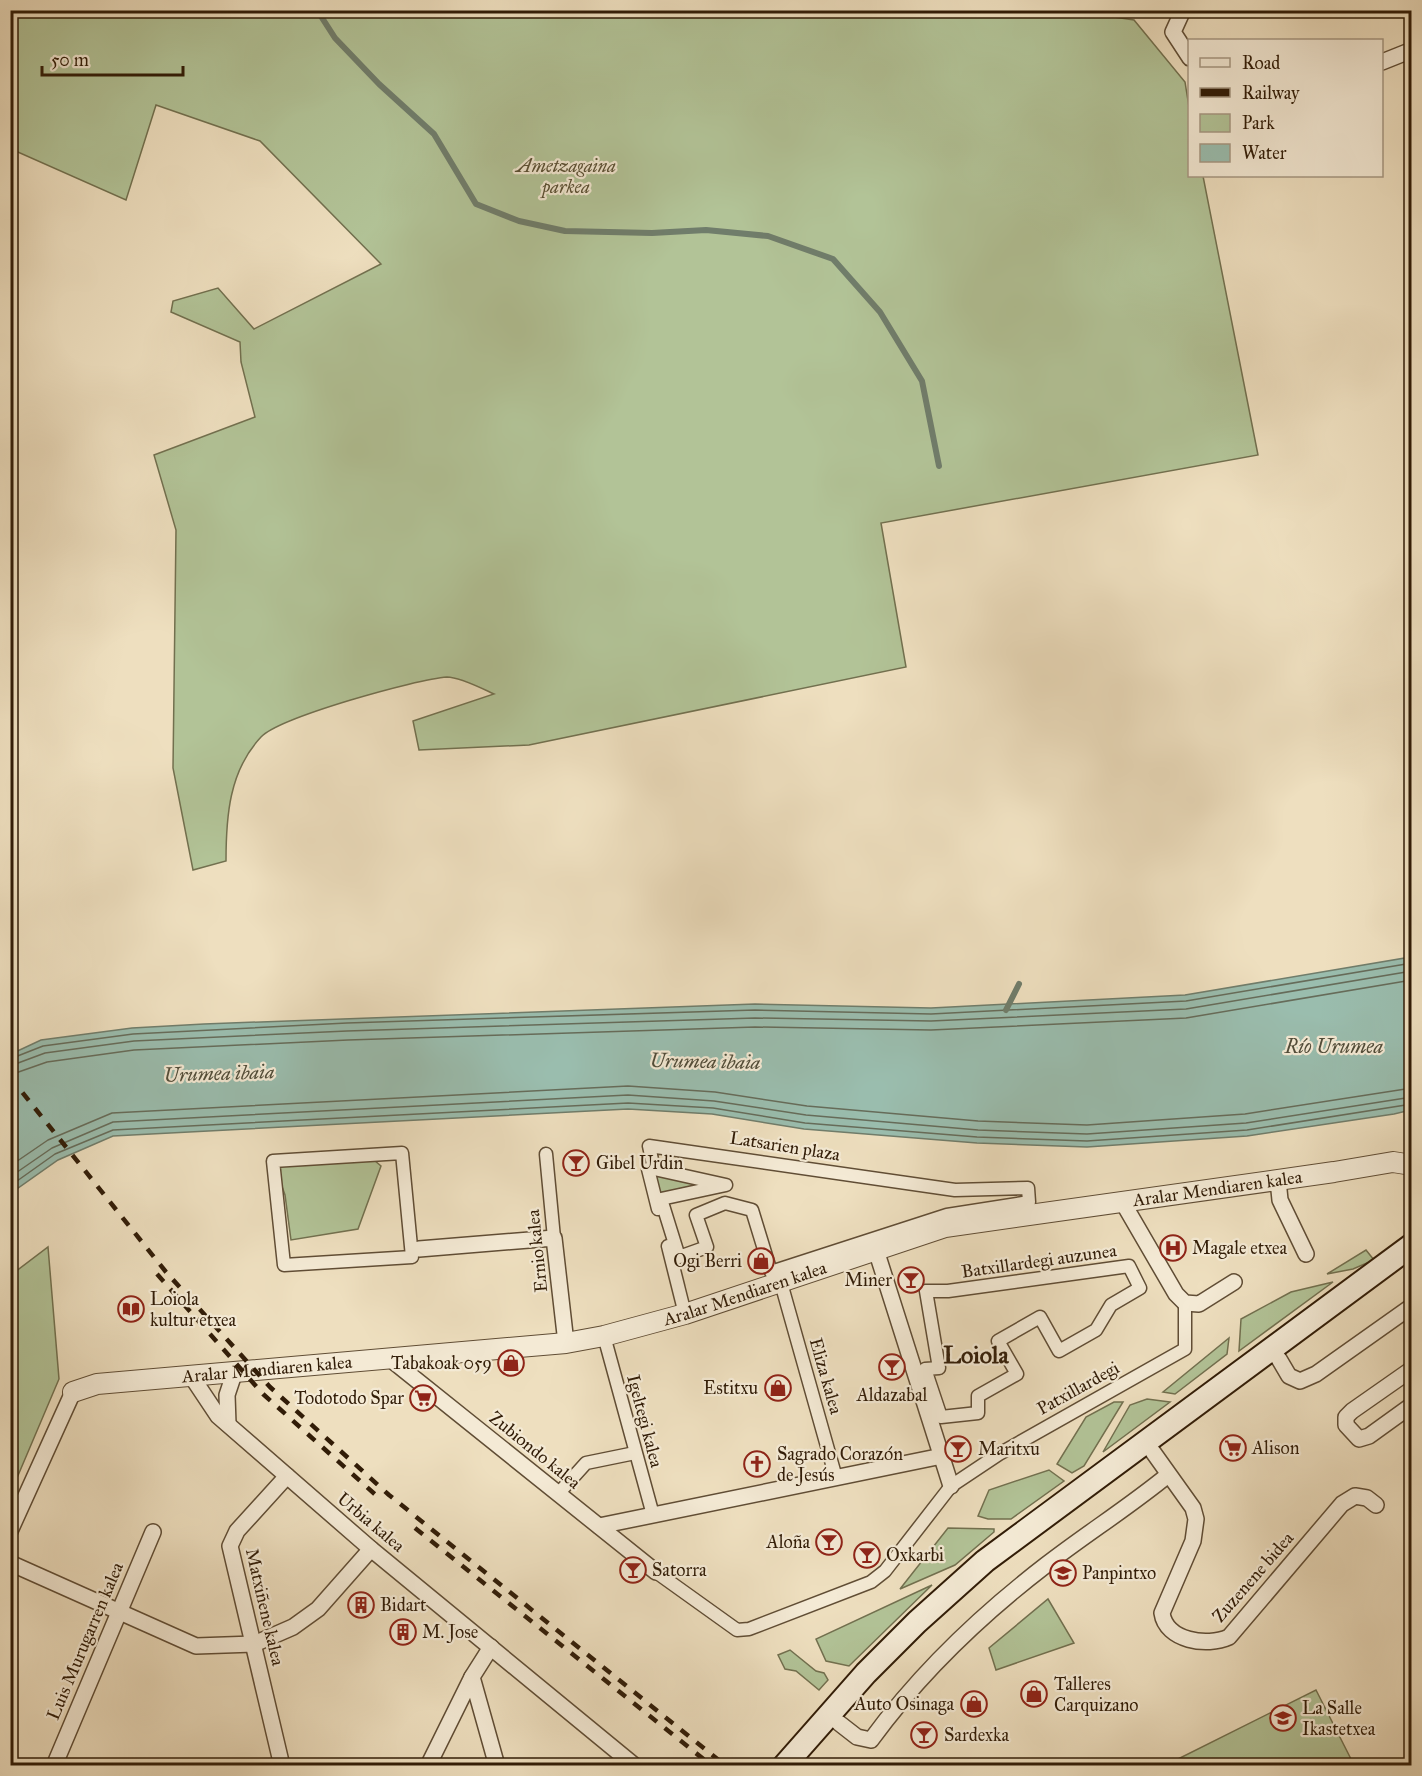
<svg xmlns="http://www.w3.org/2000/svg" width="1422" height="1776" viewBox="0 0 1422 1776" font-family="'IM FELL Great Primer',serif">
<rect width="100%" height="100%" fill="#eedfbf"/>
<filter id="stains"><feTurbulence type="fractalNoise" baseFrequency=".00333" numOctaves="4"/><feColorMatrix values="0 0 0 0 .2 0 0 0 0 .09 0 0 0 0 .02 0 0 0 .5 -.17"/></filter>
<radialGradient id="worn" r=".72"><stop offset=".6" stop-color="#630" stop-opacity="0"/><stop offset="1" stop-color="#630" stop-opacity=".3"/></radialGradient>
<!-- green -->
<g fill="#b2c397" stroke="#72704f" stroke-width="1.5">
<path d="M 1074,11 L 1134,20 L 1185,82 L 1189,107 L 1190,176 L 1203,176 L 1258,455 L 881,523 L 906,667 L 529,745 L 419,750 L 413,721 L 494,694 C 483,689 460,677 447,677 C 417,679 280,717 261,737 C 229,771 226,817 226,861 L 193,870 L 173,768 L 176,530 L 154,455 L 255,417 L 241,362 L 240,342 L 171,312 L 173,301 L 218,288 L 254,329 L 381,264 L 260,141 L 156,105 L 126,200 L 11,149 L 11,11 Z"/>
<polygon points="368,1155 381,1166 358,1229 291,1240 285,1195 273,1161"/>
<polygon points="654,1169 726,1185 661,1199"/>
<polygon points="48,1247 59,1379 11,1492 11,1275"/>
<polygon points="1366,1250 1374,1260 1353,1269 1327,1274"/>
<polygon points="1333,1282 1239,1351 1241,1319 1291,1292"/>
<polygon points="1229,1338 1227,1354 1175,1394 1163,1392"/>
<polygon points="1147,1399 1170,1402 1103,1452 1130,1405"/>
<polygon points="1114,1402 1123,1402 1084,1466 1072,1473 1057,1464 1086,1417"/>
<polygon points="1049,1470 1064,1481 1011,1519 988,1519 978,1516 989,1490"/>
<polygon points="948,1528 994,1529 994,1532 955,1565 900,1589"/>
<polygon points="932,1585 849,1666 826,1661 816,1639"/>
<polygon points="1048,1599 1074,1643 996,1670 989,1648"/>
<polygon points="790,1650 816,1671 824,1673 828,1680 819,1690 796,1671 785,1669 778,1655"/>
<polygon points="1316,1690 1354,1765 1166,1765"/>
</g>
<!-- water -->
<polygon fill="#9abdae" stroke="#707d6b" stroke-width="1.5" points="1411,957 1411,1110 1394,1114 1247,1136 1087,1147 977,1143 804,1129 712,1114 628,1109 113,1136 58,1160 11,1193 11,1054 41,1040 132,1028 204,1024 755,1004 931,1008 1185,995"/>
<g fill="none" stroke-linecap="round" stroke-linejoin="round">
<!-- shore -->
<g stroke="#666c5a" stroke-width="1.5">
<polyline points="10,1059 43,1046 133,1034 347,1023 755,1010 931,1014 1186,1001 1412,963"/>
<polyline points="10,1066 45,1053 134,1041 347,1031 755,1018 931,1021 1186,1009 1412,971"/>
<polyline points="10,1075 47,1062 134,1050 348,1040 755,1027 931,1030 1186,1018 1412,980"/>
<polyline points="10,1166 48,1140 112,1113 628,1086 715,1092 807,1106 978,1121 1087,1125 1245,1114 1412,1088"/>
<polyline points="10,1177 52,1148 113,1122 628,1095 714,1101 806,1115 978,1130 1087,1134 1246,1123 1412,1097"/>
<polyline points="10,1186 55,1154 113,1130 628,1103 713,1108 805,1123 977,1137 1087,1141 1247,1130 1412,1104"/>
</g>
<!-- stream -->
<g stroke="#707d6b" stroke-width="6">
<polyline points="317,10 335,38 379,84 434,134 476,204 519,221 565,231 652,233 706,230 768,236 833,259 880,312 922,381 939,466"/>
<polyline points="1006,1010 1019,984"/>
</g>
<!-- pedestrian casing -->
<g stroke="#604d35" stroke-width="15">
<g id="pedestrian">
<polygon points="649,1146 955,1190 1028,1188 1029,1202 947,1215 771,1272 752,1210 725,1203 696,1215 707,1247 679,1257 661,1199 726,1185 654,1169"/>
<polygon points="402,1153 412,1257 284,1265 273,1161"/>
<polyline points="546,1154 554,1238"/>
<polyline points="648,1169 658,1209"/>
<polyline points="668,1246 685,1314"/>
<polygon points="1129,1266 1140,1288 1111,1305 1096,1330 1059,1351 1040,1317 998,1341 1017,1374 978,1396 978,1413 941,1417 925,1369 939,1368 926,1291 948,1291"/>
<polyline points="781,1283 836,1478"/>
<polyline points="604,1336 653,1515"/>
<polyline points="558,1494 586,1463 635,1453"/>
<polyline points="656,1572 737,1630 749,1629 871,1582 885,1571 951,1486 999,1454 1185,1349 1185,1303"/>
</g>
</g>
<!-- minor casing -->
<g stroke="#604d35" stroke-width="18">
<g id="minor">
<polyline points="1183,10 1173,32 1190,58"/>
<polyline points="1382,62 1412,50"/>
<polyline points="1278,1180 1280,1200 1306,1254"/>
<polyline points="1122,1201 1176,1294 1185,1303 1199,1304 1234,1282"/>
<polyline points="419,1249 554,1238 566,1343"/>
<polyline points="876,1250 951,1486"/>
<polyline points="389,1358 656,1572"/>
<polyline points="1279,1359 1289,1376 1300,1381 1316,1374 1412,1306"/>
<polyline points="1412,1369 1352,1411 1346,1417 1346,1425 1359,1439 1369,1436 1412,1405"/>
<polyline points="190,1374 218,1416 371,1549 635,1766"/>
<polyline points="228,1424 227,1395 235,1371"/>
<path d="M 1153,1452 L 1193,1508 L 1196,1519 L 1193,1541 L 1162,1613 C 1166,1641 1207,1647 1229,1637 L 1342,1504 L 1355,1496 L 1367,1498 L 1376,1505"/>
<polyline points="599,1526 942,1456"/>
<polyline points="10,1531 73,1392"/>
<polyline points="10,1563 196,1646 254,1644 293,1627 318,1609 371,1549"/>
<polyline points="491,1647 472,1677 497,1766"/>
<path d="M 839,1723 L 857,1737 L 871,1740 C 920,1673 981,1615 1046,1565 C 1086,1534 1129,1507 1168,1475"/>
<polyline points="54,1766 153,1532"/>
<polyline points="282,1766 230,1546 237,1531 287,1476"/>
<polyline points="428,1766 472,1677"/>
</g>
</g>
<!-- tertiary casing -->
<g stroke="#604d35" stroke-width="22">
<g id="tertiary">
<path id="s1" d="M 73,1392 L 97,1384 L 566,1343 L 604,1336 L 685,1314 L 945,1227 L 1334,1172 L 1393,1162 L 1412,1165"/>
</g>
</g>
<!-- secondary casing -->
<g stroke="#311c07" stroke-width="26">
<polyline id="secondary" points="784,1766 866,1673 917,1622 985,1561 1412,1245"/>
</g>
<!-- pedestrian -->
<use href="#pedestrian" stroke="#f4ead5" stroke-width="12"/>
<!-- minor -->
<use href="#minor" stroke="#f4ead5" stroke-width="15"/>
<!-- tertiary -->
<use href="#tertiary" stroke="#f4ead5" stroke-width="20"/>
<!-- secondary -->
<use href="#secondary" stroke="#f4ead5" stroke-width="22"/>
<!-- rail -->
<g stroke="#311c07" stroke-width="4.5" stroke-dasharray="10 10" stroke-linecap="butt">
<polyline points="10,1077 166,1272 270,1387 389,1495 726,1766"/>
<polyline points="157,1274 263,1394 378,1497"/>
<polyline points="415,1528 712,1766"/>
</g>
</g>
<!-- icons -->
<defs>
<g id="bar-ring" transform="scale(1.35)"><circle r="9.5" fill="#f4ead5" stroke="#8f2418" stroke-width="1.5"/><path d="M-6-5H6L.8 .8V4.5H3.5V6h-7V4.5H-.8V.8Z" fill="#8f2418"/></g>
<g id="hospital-ring" transform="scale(1.35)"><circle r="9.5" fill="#f4ead5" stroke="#8f2418" stroke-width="1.5"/><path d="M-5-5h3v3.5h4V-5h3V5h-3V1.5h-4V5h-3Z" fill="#8f2418"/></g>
<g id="shop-ring" transform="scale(1.35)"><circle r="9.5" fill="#f4ead5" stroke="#8f2418" stroke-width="1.5"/><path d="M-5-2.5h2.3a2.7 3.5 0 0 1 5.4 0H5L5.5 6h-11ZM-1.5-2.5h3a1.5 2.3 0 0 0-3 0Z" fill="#8f2418"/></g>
<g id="library-ring" transform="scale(1.35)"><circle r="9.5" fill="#f4ead5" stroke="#8f2418" stroke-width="1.5"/><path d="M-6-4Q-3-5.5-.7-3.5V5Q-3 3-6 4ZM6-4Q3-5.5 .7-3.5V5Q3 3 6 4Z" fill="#8f2418"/></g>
<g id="supermarket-ring" transform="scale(1.35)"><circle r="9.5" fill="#f4ead5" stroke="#8f2418" stroke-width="1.5"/><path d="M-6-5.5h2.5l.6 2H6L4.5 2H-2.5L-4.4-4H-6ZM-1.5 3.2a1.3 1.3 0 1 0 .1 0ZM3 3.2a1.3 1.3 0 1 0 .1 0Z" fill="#8f2418"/></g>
<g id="church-ring" transform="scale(1.35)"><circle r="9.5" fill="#f4ead5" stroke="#8f2418" stroke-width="1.5"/><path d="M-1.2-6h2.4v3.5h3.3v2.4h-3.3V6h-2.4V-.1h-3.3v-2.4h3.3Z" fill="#8f2418"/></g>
<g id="school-ring" transform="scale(1.35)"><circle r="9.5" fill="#f4ead5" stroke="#8f2418" stroke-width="1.5"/><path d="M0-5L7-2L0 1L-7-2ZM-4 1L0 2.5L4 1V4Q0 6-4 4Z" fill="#8f2418"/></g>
<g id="building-ring" transform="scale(1.35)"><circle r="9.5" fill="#f4ead5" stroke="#8f2418" stroke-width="1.5"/><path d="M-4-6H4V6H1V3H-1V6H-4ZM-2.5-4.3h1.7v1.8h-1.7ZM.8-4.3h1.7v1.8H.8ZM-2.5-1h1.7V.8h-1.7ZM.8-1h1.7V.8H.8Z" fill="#8f2418"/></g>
</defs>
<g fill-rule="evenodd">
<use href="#bar-ring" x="576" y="1163"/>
<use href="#hospital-ring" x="1173" y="1248"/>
<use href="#shop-ring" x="761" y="1261"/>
<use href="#bar-ring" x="911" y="1280"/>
<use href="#library-ring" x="131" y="1309"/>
<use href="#shop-ring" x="511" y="1363"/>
<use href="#bar-ring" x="892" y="1367"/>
<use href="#shop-ring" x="778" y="1388"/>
<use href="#supermarket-ring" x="423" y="1398"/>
<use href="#supermarket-ring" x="1233" y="1448"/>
<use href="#bar-ring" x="958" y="1449"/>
<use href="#church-ring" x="757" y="1464"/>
<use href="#bar-ring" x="829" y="1542"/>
<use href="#bar-ring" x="867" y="1555"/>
<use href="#bar-ring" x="633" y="1570"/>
<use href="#school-ring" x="1063" y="1573"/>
<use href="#building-ring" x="361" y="1605"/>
<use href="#building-ring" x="403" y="1632"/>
<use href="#shop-ring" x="1034" y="1694"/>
<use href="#shop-ring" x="974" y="1704"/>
<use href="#school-ring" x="1283" y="1718"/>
<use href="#bar-ring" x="924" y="1735"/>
</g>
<g text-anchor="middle" stroke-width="4.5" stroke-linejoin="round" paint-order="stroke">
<!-- park labels -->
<g font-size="18" font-style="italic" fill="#584e32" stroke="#f4ead5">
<text x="566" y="172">Ametzagaina<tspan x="566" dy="21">parkea</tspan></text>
</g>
<!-- street labels -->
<g font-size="18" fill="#311c07" stroke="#f4ead5">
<text transform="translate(785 1146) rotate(9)" y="6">Latsarien plaza</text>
<text dy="6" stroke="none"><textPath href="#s1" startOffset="1168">Aralar Mendiaren kalea</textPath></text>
<text transform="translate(537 1251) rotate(-96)" y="6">Ernio kalea</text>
<text transform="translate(1039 1261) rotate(-8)" y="6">Batxillardegi auzunea</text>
<text dy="6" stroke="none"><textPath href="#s1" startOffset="682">Aralar Mendiaren kalea</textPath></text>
<text dy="6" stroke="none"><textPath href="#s1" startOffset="196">Aralar Mendiaren kalea</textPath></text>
<text transform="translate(826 1376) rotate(74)" y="6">Eliza kalea</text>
<text transform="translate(1078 1388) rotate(-29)" y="6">Patxillardegi</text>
<text transform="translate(645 1421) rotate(75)" y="6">Igeltegi kalea</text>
<text transform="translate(535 1450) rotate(39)" y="6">Zubiondo kalea</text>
<text transform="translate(371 1522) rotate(40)" y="6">Urbia kalea</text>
<text transform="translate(1253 1577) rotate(-49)" y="6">Zuzenene bidea</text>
<text transform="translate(265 1607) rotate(77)" y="6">Matxiñene kalea</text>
<text transform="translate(85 1641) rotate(-67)" y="6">Luis Murugarren kalea</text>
</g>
<!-- poi labels -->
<g font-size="18" fill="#311c07" stroke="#f4ead5" text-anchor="start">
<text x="596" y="1169">Gibel Urdin</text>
<text x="1192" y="1254">Magale etxea</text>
<text x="742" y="1267" text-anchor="end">Ogi Berri</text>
<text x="892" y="1286" text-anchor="end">Miner</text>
<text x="150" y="1305">Loiola<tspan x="150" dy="21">kultur etxea</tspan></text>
<text x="492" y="1369" text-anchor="end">Tabakoak 059</text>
<text x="758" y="1394" text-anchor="end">Estitxu</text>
<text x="892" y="1401" text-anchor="middle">Aldazabal</text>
<text x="404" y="1404" text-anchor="end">Todotodo Spar</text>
<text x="1252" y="1454">Alison</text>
<text x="978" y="1455">Maritxu</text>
<text x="777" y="1460">Sagrado Corazón<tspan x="777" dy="21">de Jesús</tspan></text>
<text x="810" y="1548" text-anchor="end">Aloña</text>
<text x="886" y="1561">Oxkarbi</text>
<text x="652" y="1576">Satorra</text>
<text x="1082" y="1579">Panpintxo</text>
<text x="380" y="1611">Bidart</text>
<text x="422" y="1638">M. Jose</text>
<text x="1054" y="1690">Talleres<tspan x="1054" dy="21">Carquizano</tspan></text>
<text x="954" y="1710" text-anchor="end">Auto Osinaga</text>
<text x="1302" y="1714">La Salle<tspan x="1302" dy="21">Ikastetxea</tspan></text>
<text x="944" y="1741">Sardexka</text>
</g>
<!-- water labels -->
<g font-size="20" font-style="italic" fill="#504c39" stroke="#f4ead5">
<text x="1334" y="1053">Río Urumea</text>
<text transform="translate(705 1061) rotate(1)" y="7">Urumea ibaia</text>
<text transform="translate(219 1073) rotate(-2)" y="7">Urumea ibaia</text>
</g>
<!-- district labels -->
<g font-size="24" font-weight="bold" fill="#311c07" stroke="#f4ead5">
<text x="976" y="1363">Loiola</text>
</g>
</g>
<!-- margin -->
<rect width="1422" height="1776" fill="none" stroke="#eedfbf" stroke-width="36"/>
<rect x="12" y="12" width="1398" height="1752" fill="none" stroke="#311c07" stroke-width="3"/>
<rect x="18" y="18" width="1386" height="1740" fill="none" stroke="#311c07" stroke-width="1.5"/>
<!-- legend -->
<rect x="1188" y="39" width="195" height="138" fill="#f4ead5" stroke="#a69883" stroke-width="1.5"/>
<rect x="1200" y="58" width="30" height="9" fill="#f4ead5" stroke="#a69883" stroke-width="1.5"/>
<text x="1242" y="69" font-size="18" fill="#311c07">Road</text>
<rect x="1200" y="88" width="30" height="9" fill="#311c07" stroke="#a69883" stroke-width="1.5"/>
<text x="1242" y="99" font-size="18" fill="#311c07">Railway</text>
<rect x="1200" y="114" width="30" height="18" fill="#b2c397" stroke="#a69883" stroke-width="1.5"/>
<text x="1242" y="129" font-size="18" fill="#311c07">Park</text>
<rect x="1200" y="144" width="30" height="18" fill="#9abdae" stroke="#a69883" stroke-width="1.5"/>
<text x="1242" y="159" font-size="18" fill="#311c07">Water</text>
<!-- scale -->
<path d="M42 66v9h141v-9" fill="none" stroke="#311c07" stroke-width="3"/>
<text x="51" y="66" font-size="18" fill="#311c07" stroke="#f4ead5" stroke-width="4.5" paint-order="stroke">50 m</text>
<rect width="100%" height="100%" filter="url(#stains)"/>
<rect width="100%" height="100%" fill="url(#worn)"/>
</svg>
